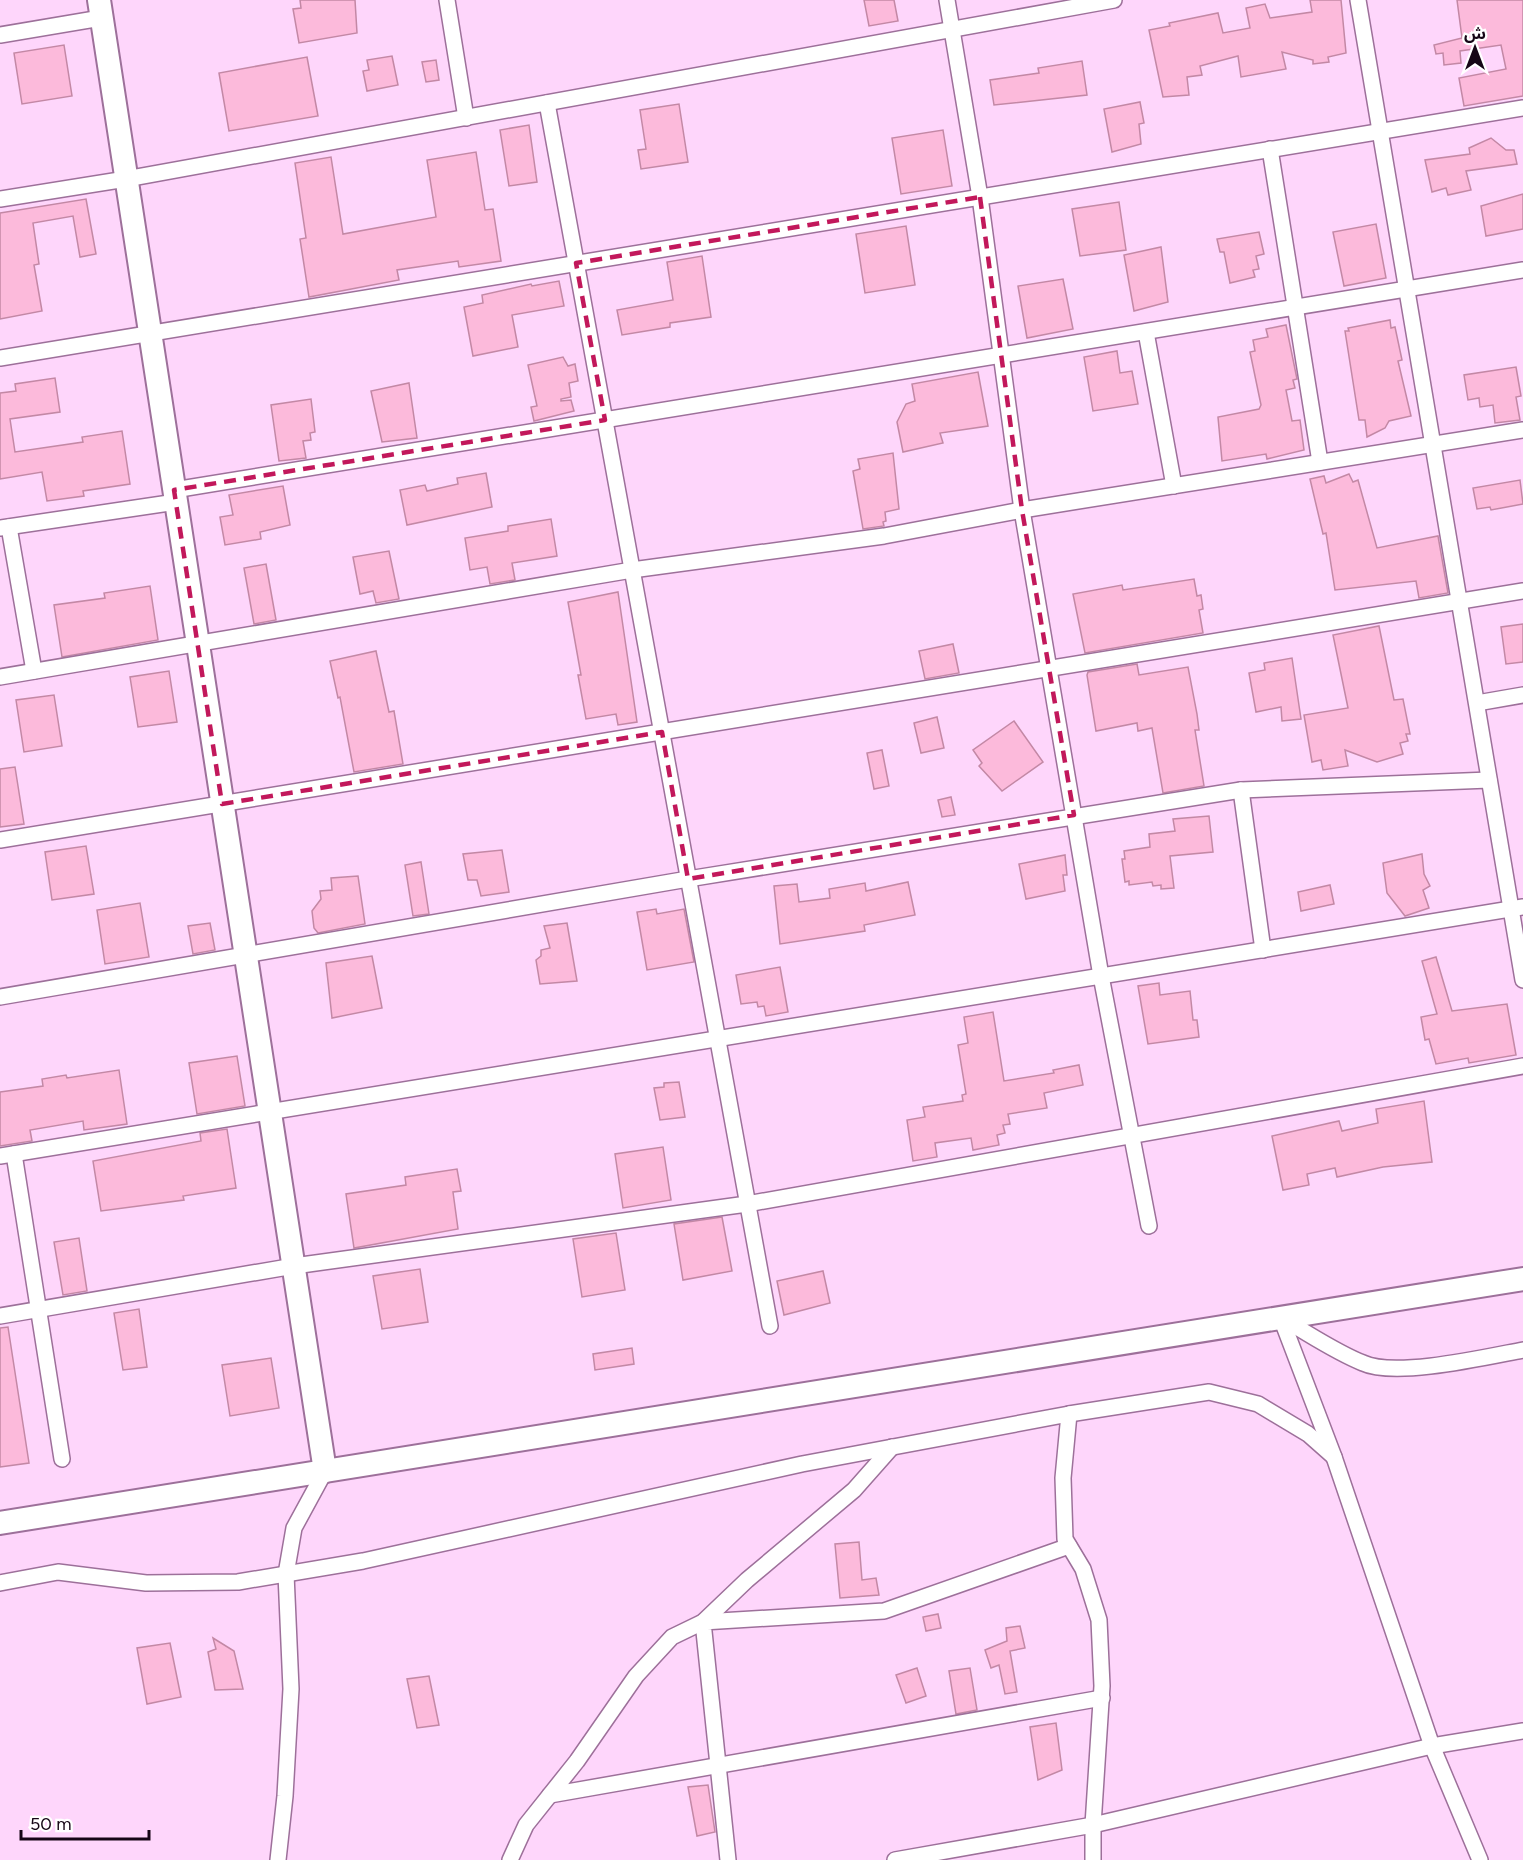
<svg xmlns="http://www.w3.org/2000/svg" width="1523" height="1860" viewBox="0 0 1523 1860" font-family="Figtree,'Noto Sans Arabic',sans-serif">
<rect width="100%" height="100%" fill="#fed6fb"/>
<!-- building -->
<g fill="#fcbadb" stroke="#c388a5" stroke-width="1.5">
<polygon points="300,0 355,0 357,33 299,43 293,9 301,8"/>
<polygon points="864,0 894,0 898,21 869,26"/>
<polygon points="1310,0 1341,0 1346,53 1328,57 1329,62 1313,64 1313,60 1282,52 1286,69 1241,77 1238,56 1200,66 1202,75 1187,77 1189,95 1163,97 1149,30 1170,26 1169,23 1218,13 1223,33 1250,28 1246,8 1265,4 1270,18 1312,12"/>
<polygon points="1457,0 1523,0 1523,96 1464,106 1459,78 1506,69 1501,45 1460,51 1461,63 1444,65 1443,53 1436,54 1434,45 1462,38"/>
<polygon points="64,45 72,96 22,104 14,53"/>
<polygon points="392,56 398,85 367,91 363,71 369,70 367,60"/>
<polygon points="307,57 318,116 229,131 219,73"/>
<polygon points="436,60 439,80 426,82 422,62"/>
<polygon points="1082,61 1087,95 994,105 990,80 1039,73 1038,68"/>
<polygon points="1140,102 1144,123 1139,124 1141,144 1112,152 1104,109"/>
<polygon points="679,104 688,162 641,169 638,150 646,149 640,110"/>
<polygon points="529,125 537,182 509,186 500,130"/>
<polygon points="943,130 952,186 901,194 892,138"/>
<polygon points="1491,138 1506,150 1514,150 1517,164 1466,171 1471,190 1448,195 1446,188 1432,192 1425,160 1470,154 1469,148"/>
<polygon points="476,152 485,210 493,209 501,261 459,267 458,261 397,270 399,280 309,297 300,239 306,238 295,163 331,157 343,234 436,217 427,160"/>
<polygon points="1523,194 1523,229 1486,236 1481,206"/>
<polygon points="86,199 96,254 80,257 73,216 33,223 39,264 34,265 42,311 0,319 0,213"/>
<polygon points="1119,202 1126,250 1080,256 1072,209"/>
<polygon points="1376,224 1386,278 1344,286 1333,232"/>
<polygon points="906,226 915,285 865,293 856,234"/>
<polygon points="1259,232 1264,254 1256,256 1259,269 1253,270 1255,277 1230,283 1224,252 1220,252 1217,239"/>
<polygon points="1161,247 1168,302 1134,311 1124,255"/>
<polygon points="702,256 711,317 670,323 670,327 622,335 617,310 673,300 667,262"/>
<polygon points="1063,279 1073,329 1027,338 1018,286"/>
<polygon points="559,281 564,306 512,315 518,347 473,356 464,307 483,303 482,295 531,284 532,286"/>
<polygon points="1390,320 1391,328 1395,327 1402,360 1398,361 1411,416 1389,421 1385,428 1367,437 1365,420 1359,420 1345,331 1349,331 1348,328"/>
<polygon points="1286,325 1297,379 1293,380 1295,388 1286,390 1292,421 1300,420 1304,450 1267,459 1266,454 1222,461 1218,417 1259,409 1261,405 1250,352 1255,351 1253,340 1268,337 1266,329"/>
<polygon points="1117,351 1120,373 1132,371 1138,404 1093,411 1084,357"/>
<polygon points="563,357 568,366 575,364 578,381 569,383 571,397 561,399 561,401 571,400 574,411 534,421 531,407 537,406 528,365"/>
<polygon points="1516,367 1521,396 1516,397 1520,420 1495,423 1493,405 1480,407 1479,398 1468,400 1464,375"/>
<polygon points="978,372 988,426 940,433 943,443 903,452 897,422 906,404 915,401 912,384"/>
<polygon points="55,378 60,412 10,419 15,452 83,442 82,437 122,431 130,484 83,491 84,496 47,501 42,472 0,479 0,393 16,391 15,384"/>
<polygon points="409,383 417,438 382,442 371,391"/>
<polygon points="311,399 315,432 310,433 311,440 303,441 306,458 279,461 271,405"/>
<polygon points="893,453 899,509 885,512 886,521 883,522 884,526 863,529 853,471 860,469 858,459"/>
<polygon points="486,473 492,507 407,525 400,490 425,485 427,491 458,484 457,478"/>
<polygon points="1349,474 1353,482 1358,480 1377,548 1438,536 1448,593 1419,598 1416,581 1335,590 1326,533 1323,534 1310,479 1324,476 1326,483"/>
<polygon points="1520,480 1523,504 1491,510 1490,507 1477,509 1473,488"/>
<polygon points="283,486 290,525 260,532 261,539 225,545 220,517 233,515 229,495"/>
<polygon points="551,519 557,556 512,563 515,580 490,584 487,567 470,570 465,538 508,531 508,526"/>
<polygon points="389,551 399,599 376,603 373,591 360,594 353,557"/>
<polygon points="266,564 276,620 254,624 244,568"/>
<polygon points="1194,579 1197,596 1201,595 1203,609 1199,610 1203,633 1085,653 1073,594 1122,585 1123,590"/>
<polygon points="150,586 158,640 62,657 54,605 105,598 104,593"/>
<polygon points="618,592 637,722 618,725 616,714 586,719 578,675 581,675 568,602"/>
<polygon points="1523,624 1523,662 1506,664 1501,627"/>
<polygon points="1379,626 1394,700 1403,699 1410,734 1406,734 1408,741 1400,743 1403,754 1377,762 1345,750 1348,766 1323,770 1321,760 1312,762 1304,715 1348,708 1333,635"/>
<polygon points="953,644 959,673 925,679 919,651"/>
<polygon points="376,651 389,712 394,711 403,764 354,772 340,697 338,698 330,661"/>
<polygon points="1292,658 1301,719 1282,721 1281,707 1256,712 1249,673 1265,670 1264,663"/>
<polygon points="1137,664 1139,675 1188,667 1197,714 1199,730 1195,730 1204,786 1163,793 1152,728 1138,731 1137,723 1096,731 1087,675 1088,672"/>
<polygon points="169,671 177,722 138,727 130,677"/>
<polygon points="54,695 62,746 24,752 16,700"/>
<polygon points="937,717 944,748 921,753 914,723"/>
<polygon points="1014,721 1043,762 1002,791 979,766 982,763 973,750"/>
<polygon points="882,750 889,786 874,789 867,753"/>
<polygon points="15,767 24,824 0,827 0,769"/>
<polygon points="951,797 955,815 942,817 938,800"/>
<polygon points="1209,816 1213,852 1170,856 1174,888 1161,889 1161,885 1153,886 1152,882 1129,885 1129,881 1125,882 1122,859 1125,859 1124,851 1150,847 1149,834 1175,831 1173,819"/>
<polygon points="86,846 94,894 52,900 45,852"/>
<polygon points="502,850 509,892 481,896 477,880 468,880 463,854"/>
<polygon points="1422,854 1424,874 1430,886 1423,890 1429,908 1405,916 1387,893 1383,863"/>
<polygon points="1065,855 1067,875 1063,875 1065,891 1026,899 1019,864"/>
<polygon points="421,862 429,914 413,916 405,865"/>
<polygon points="358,876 365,924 318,933 314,928 312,911 321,899 320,891 332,890 331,878"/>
<polygon points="908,882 915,915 864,925 865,931 780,944 774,886 797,884 799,902 830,898 829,889 865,883 866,891"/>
<polygon points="1330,885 1334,904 1301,911 1298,892"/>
<polygon points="140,903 149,957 105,964 97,910"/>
<polygon points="656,909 657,914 684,909 694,962 647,970 637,912"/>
<polygon points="210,923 215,950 193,954 188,926"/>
<polygon points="567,923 577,981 540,984 536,960 541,956 541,950 550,948 544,926"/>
<polygon points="372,956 382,1008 332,1018 326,963"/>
<polygon points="1436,957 1452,1011 1507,1004 1516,1055 1469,1063 1468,1058 1436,1064 1429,1039 1425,1040 1421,1017 1437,1014 1422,961"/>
<polygon points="780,967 788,1012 766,1016 764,1006 758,1007 757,1002 741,1004 736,975"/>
<polygon points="1159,983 1160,995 1190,991 1193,1020 1197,1020 1199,1037 1148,1044 1138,986"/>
<polygon points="993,1012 1004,1081 1054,1073 1053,1070 1079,1065 1083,1085 1044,1093 1047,1108 1008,1114 1010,1124 1003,1125 1005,1133 997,1135 999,1145 973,1150 971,1138 935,1143 937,1157 913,1161 907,1120 925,1117 923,1107 963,1101 962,1095 966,1094 958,1045 968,1043 964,1017"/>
<polygon points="237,1056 245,1106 197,1114 189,1063"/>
<polygon points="119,1070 127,1124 84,1130 83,1121 30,1130 32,1141 0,1146 0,1092 43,1086 42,1079 66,1075 67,1078"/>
<polygon points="679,1082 685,1117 660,1120 654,1088 664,1087 664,1083"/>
<polygon points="1424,1101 1432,1162 1383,1167 1337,1177 1335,1168 1307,1174 1309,1185 1283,1190 1272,1136 1339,1121 1342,1131 1378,1123 1376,1109"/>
<polygon points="227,1129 236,1188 183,1196 184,1200 101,1211 93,1161 201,1141 200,1133"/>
<polygon points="663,1147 671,1200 623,1208 615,1154"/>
<polygon points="457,1169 461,1191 453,1192 458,1229 354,1248 346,1194 406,1185 405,1177"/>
<polygon points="722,1217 732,1271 683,1280 674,1224"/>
<polygon points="616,1233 625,1290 582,1297 573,1239"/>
<polygon points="79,1238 87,1291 63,1295 54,1242"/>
<polygon points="420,1269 428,1322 382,1329 373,1276"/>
<polygon points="823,1271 830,1303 784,1315 777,1281"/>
<polygon points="139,1309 147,1367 123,1370 114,1313"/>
<polygon points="8,1327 29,1463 0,1467 0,1328"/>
<polygon points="632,1348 634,1364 595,1370 593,1354"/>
<polygon points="271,1358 279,1408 230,1416 222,1365"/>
<polygon points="859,1542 862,1580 876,1578 879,1595 840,1598 835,1544"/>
<polygon points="938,1614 941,1628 926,1631 923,1617"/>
<polygon points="1020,1626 1025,1648 1010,1651 1017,1692 1005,1694 999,1665 991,1668 985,1650 1007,1641 1006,1628"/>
<polygon points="213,1638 234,1651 243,1689 215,1690 208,1652 216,1649"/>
<polygon points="170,1643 181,1697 147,1704 137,1648"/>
<polygon points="917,1668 926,1696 906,1703 896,1675"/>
<polygon points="970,1668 977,1710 956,1714 949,1671"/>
<polygon points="429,1676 439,1725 417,1728 407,1679"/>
<polygon points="1056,1723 1062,1770 1038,1780 1030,1727"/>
<polygon points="708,1785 715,1832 697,1836 688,1787"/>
</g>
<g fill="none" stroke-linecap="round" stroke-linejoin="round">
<!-- street casing -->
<g stroke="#9d709a" stroke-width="18">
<g id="street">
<polyline points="447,0 466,118"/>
<polyline points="947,0 980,197 1022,510 1101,976 1149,1226"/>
<polyline points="1358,0 1523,980"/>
<polyline points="0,35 101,18"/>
<polyline points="547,103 770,1326"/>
<polyline points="1270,149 1320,462"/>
<polyline points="0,199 126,179 1114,0"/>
<polyline points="1146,332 1174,486"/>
<polyline points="0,358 1523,108"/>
<polyline points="174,490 1523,270"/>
<polyline points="9,527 34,671"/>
<polyline points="0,528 176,502"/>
<polyline points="0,677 632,570 884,536 1022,510 1523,430"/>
<polyline points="1477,703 1523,695"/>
<polyline points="1241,790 1263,950"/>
<polyline points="0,840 1523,591"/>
<polyline points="0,997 688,879 1241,790 1489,780"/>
<polyline points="14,1154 62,1459"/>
<polyline points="0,1156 1523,907"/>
<polyline points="0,1316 294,1266 747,1204 1523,1066"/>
<polyline points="1281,1318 1334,1457 1432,1746 1480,1860"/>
<path d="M 1281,1318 C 1308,1333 1335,1352 1363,1363 C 1395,1378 1486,1357 1523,1350"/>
<polyline points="1069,1414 1063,1478 1065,1539 1083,1569 1099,1620 1102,1686 1093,1825 1093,1860"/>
<polyline points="0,1583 58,1572 146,1583 238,1582 363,1561 802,1464 1069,1414 1209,1392 1258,1404 1308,1434 1334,1457"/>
<polyline points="550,1795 1102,1698"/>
<polyline points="278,1860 285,1796 291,1689 286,1574 294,1528 325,1471"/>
<polyline points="510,1860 526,1825 577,1761 636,1676 672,1637 703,1622 747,1580 854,1490 892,1447"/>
<polyline points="728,1860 703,1622 884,1611 1069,1546"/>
<polyline points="895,1860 1093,1825 1432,1746 1523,1731"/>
</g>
</g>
<!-- secondary casing -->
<g stroke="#9d709a" stroke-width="26">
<g id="secondary">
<polyline points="99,0 325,1471"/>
<polyline points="0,1523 1523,1279"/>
</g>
</g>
<!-- street -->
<use href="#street" stroke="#fff" stroke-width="15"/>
<!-- secondary -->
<use href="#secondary" stroke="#fff" stroke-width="22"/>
</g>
<!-- marked area -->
<path fill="none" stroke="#c2185b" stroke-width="4.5" stroke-dasharray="12 8" stroke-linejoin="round" d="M 980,197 L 1022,510 L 1074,815 L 688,879 L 662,732 L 222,804 L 174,490 L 605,420 L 576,263 Z"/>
<!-- north arrow -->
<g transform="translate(1475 48)" stroke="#ffffff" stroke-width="4.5" paint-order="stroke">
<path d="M0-4.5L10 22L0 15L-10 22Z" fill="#160616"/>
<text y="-9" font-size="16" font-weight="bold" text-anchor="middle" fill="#160616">ش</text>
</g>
<!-- scale -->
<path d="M21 1830v9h128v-9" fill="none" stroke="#160616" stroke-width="3"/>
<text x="30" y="1830" font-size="18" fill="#160616" stroke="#ffffff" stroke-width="4.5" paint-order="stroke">50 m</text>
</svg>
